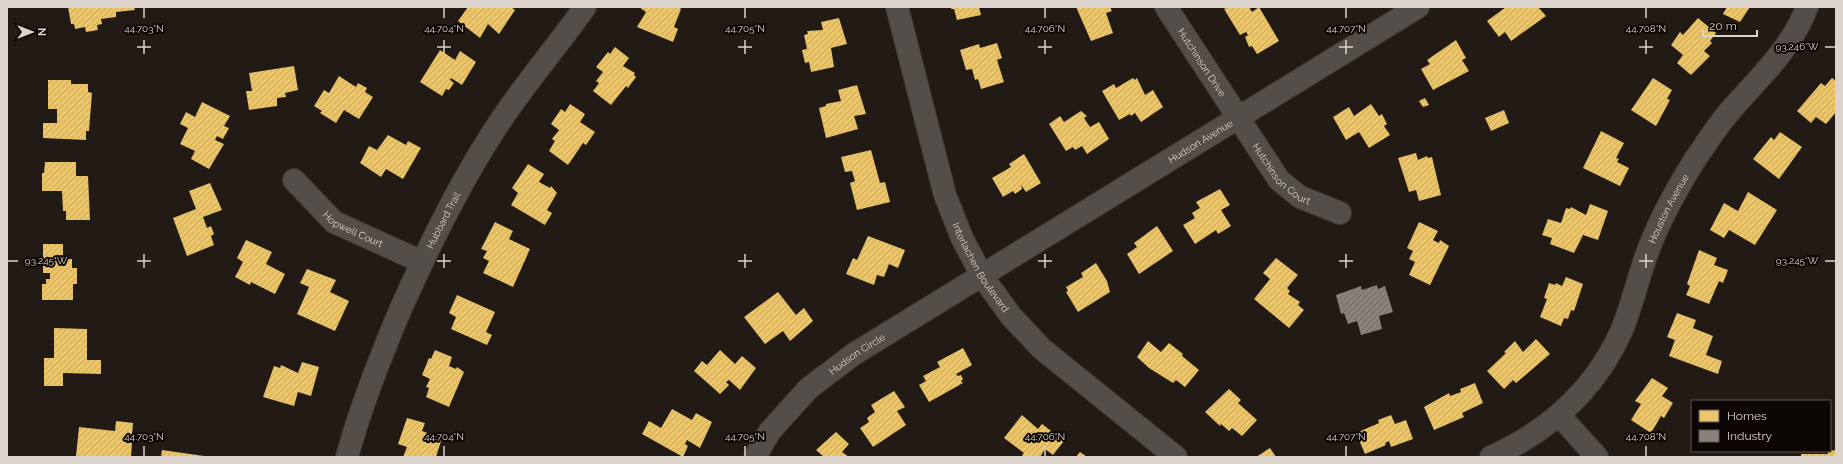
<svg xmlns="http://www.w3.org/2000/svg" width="1843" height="464" viewBox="0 0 1843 464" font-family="Raleway,sans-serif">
<defs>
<pattern id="homes-hatch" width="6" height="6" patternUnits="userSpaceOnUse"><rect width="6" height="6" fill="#e9c46a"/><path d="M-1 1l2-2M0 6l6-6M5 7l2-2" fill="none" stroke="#c8a961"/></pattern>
<pattern id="industry-hatch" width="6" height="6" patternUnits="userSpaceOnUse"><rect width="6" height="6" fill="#8a817c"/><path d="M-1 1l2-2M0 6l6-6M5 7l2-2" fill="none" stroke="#716a66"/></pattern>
</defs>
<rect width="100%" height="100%" fill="#221b15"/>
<!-- homes -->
<g fill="url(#homes-hatch)">
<polygon points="68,7 134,7 135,10 116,12 116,17 101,19 102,24 97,25 98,30 86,32 85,27 75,29 74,24 71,24"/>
<polygon points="468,7 511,7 515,10 499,34 488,24 480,38 458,21"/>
<polygon points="639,7 679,7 681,9 674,27 678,29 673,42 637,27 646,12"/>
<polygon points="951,7 979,7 981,15 957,20 954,9 951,9"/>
<polygon points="1076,7 1110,7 1112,11 1106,13 1113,33 1091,41"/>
<polygon points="1228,7 1249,7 1252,12 1259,7 1279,41 1257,54 1252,46 1249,47 1245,37 1248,35 1246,32 1240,35 1224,9"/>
<polygon points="1506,7 1538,7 1546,16 1511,41 1505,32 1499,37 1487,21"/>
<polygon points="1727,7 1750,7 1740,22 1723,14"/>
<polygon points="839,18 847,44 831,48 834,67 811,72 809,62 805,63 802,50 807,49 804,35 808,34 807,31 823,30 821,22"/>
<polygon points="1698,18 1716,33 1710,41 1712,43 1704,51 1710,56 1691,75 1677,63 1683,55 1671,45 1680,32 1683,35"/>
<polygon points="1456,40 1466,58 1462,60 1469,71 1433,90 1421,69 1430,64 1427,60"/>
<polygon points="997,43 1002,58 997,60 1004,82 981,89 978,79 975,80 972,69 966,70 960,50 979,44 980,48"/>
<polygon points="615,47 629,58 623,66 635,73 634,75 636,77 628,88 626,86 611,105 593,91 599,83 596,81 603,72 596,67 608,52 610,54"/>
<polygon points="440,50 455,60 460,51 476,62 462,85 451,78 450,80 454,83 449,90 446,89 442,96 420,82"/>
<polygon points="294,66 298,90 285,93 286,97 277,98 277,106 249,110 246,91 252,91 249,73"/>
<polygon points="339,76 356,87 358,83 367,88 365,92 373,97 359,119 344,110 336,123 320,113 322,111 314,106 324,90 329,93"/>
<polygon points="1133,78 1135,80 1137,78 1145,95 1153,90 1163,107 1141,122 1135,113 1131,116 1130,114 1119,120 1102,91 1114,84 1116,88"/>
<polygon points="1653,78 1672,90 1667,99 1670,100 1656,126 1631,110"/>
<polygon points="1832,78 1836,81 1836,112 1826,124 1816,117 1811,123 1797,111 1821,83 1825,86"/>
<polygon points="48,80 71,80 71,84 88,84 88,92 92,93 89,131 86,131 86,140 43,138 43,123 57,123 57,109 48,109"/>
<polygon points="857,85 866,114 854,116 858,129 826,138 819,108 826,106 826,104 841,101 838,90"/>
<polygon points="1425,98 1429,105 1423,107 1419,101"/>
<polygon points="202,102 230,116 224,126 229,128 223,139 217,136 215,140 224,144 209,169 191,159 195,151 180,144 188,128 180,124 186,112 195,117"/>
<polygon points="570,104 585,114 580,122 595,132 586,145 583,143 568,165 549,151 555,141 552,139 559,130 551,124 561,109 565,112"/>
<polygon points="1371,104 1379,116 1382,114 1387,124 1384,126 1390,135 1369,148 1359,132 1346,140 1333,117 1349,107 1354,116"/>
<polygon points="1504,110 1509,123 1491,131 1485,118"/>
<polygon points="1081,111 1087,116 1084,118 1090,127 1099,122 1109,139 1087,154 1082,146 1075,150 1073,147 1066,151 1049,124 1060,116 1064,122"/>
<polygon points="1601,131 1624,143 1616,158 1619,159 1617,162 1629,168 1620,186 1583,168"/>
<polygon points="1780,132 1802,147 1779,179 1753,159 1771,137 1774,140"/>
<polygon points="388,135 406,145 408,141 421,148 403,179 386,169 381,177 360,163 369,146 377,150"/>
<polygon points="871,150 880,183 885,182 890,202 857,210 850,183 855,181 852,171 845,172 841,157"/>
<polygon points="1416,153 1418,160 1427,156 1428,158 1432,157 1441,195 1419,201 1416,190 1409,192 1398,158"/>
<polygon points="1024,154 1041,183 1026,192 1021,185 1022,189 1015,194 1013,191 1003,197 992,178 1011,167 1009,164"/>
<polygon points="45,162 76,162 76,176 88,176 90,220 66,220 66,211 63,211 62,191 42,191 42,173 44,173"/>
<polygon points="528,164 544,174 539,182 550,188 551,186 557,193 547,210 552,213 545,225 511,205 518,193 512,188"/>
<polygon points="210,183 222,210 203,217 207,228 211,226 214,234 211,236 214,245 187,256 173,218 196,209 189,191"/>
<polygon points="1220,189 1230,205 1221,210 1231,226 1218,234 1216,230 1195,244 1183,225 1195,218 1192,213 1200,208 1196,202"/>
<polygon points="1748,192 1777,210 1755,245 1729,230 1724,238 1710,230 1724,203 1738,211"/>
<polygon points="1590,204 1608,211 1598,240 1583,235 1574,253 1550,244 1552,238 1542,235 1548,219 1561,223 1566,208 1570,209 1571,207 1586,215"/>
<polygon points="495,222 513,231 509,239 530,249 513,287 483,273 489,261 483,258 487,251 481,249"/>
<polygon points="1419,222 1438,231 1433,240 1439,243 1440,240 1449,246 1430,285 1409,275 1415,262 1409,259 1413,251 1407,248"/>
<polygon points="1157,226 1173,251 1139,274 1127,254 1137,247 1134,243"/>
<polygon points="868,236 905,250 898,268 889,264 884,277 877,275 874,285 846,274 853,258 857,260"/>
<polygon points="246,240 272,252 266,264 285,274 275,294 251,282 250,285 235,277 243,262 237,258"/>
<polygon points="43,244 63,244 63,259 72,259 72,268 77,268 77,284 73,284 73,300 42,300 42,284 46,284 46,279 50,279 50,273 43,273"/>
<polygon points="1699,250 1717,258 1714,265 1728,270 1723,283 1719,281 1709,304 1686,295 1690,286 1687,284"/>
<polygon points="1276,258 1298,275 1287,288 1290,291 1288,294 1300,302 1298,305 1304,310 1289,328 1254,299 1270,279 1263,273"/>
<polygon points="1096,263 1107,281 1110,292 1078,312 1066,292 1068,291 1066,287 1083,277 1081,273"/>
<polygon points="307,269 336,280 330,292 349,301 335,331 297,314 309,287 300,283"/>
<polygon points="1566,277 1583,284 1574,311 1571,310 1568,319 1564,318 1561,326 1540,317 1547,299 1544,298 1549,283 1555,285 1556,283 1562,286"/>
<polygon points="778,292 796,315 804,308 813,321 790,341 783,331 765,344 744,317"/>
<polygon points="457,295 495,312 486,332 492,335 487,345 451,329 456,317 449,313"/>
<polygon points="1677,313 1696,320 1693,328 1713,336 1706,355 1722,361 1718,374 1669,356 1675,340 1667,337"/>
<polygon points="54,328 87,329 87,360 101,360 101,374 63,373 63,386 44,386 44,358 54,358"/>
<polygon points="1536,339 1550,354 1516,383 1513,380 1504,389 1487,371 1506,353 1504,352 1515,341 1523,352"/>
<polygon points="1148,341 1161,352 1169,343 1183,354 1182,356 1199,370 1185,387 1176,380 1173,383 1149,368 1137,357"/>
<polygon points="963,348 972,365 956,374 958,376 961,375 963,379 961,381 963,383 929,402 919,385 926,381 923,376 940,367 937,362"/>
<polygon points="435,350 452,357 449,366 456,369 457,367 464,372 449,407 426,397 429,388 426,387 430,379 422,375 429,358 431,359"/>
<polygon points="720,350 735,364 742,356 756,368 740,390 729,380 726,382 729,385 720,394 694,371 702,361 707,365"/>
<polygon points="302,362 319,367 311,396 298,392 294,406 263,397 274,366 280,368 281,365 298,373"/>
<polygon points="1652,378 1668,388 1662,396 1673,403 1664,418 1661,416 1651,433 1631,420 1641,404 1635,401"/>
<polygon points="1475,383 1483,403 1462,413 1464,417 1434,430 1424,407 1449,393 1450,396 1461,392 1460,389"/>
<polygon points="1229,389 1241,400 1238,403 1257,420 1242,436 1232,428 1229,431 1221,424 1220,426 1205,412"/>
<polygon points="894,391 905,407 897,411 906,425 873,447 860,428 869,422 867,418 875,412 871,405"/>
<polygon points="672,409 692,420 696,413 712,422 700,448 687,440 685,444 688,446 683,457 642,434 649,421 661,428"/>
<polygon points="1022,415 1038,429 1042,424 1064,441 1053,455 1045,449 1040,457 1024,457 1022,455 1024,453 1004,438"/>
<polygon points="1391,415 1395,424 1406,420 1413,439 1391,447 1389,441 1385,443 1386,445 1365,454 1356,433 1379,423 1378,420"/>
<polygon points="407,418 425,423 422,431 442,438 436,457 403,457 407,447 398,444"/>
<polygon points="116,421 133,423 132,435 127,434 126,442 132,443 131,457 76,456 79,427 115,431"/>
<polygon points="836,432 849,444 842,452 849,457 824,457 816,450"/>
<polygon points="1270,448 1276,457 1256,457"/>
<polygon points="162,450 204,456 161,457"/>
<polygon points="1836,450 1836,457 1801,457 1801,454 1828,454 1828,451"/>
<polygon points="1080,452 1087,457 1076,457"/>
</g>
<!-- industry -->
<polygon fill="url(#industry-hatch)" points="1377,285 1378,289 1385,286 1393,312 1379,316 1382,329 1361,335 1357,321 1348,324 1344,313 1341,314 1336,295 1361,286 1362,290"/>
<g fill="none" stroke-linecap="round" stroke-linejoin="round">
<!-- street casing -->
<g stroke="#3d3833" stroke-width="24">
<g id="street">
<path id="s1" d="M 897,7 L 945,195 L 962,238 L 982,276 L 1011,316 L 1042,349 L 1176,457"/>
<path id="s2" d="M 1166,7 L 1279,180 L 1300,197 L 1340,213"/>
<path id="s3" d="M 294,180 L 334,222 L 422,262"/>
<polyline points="1560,416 1597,457"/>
<path id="s4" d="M 347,457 C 361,405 381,355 402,306 C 428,248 456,190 490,137 C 518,91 554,51 585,7"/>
<path id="s5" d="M 755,457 L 770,431 L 809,388 L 854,354 L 1418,7"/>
<path id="s6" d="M 1491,457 C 1549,431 1594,391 1621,332 C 1633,304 1639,272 1651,243 C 1663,213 1679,185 1696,158 C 1707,142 1718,125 1730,111 C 1758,79 1792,48 1807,7"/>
</g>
</g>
<!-- street -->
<use href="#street" stroke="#534e4a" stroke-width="22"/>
</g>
<!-- ticks -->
<path fill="none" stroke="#dcd3cc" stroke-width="1.5" d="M 144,8 L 144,18M 444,8 L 444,18M 745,8 L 745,18M 1045,8 L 1045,18M 1346,8 L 1346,18M 1646,8 L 1646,18M 144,40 L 144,54M 444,40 L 444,54M 745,40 L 745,54M 1045,40 L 1045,54M 1346,40 L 1346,54M 1646,40 L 1646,54M 137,47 L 151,47M 437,47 L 451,47M 738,47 L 752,47M 1038,47 L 1052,47M 1339,47 L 1353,47M 1639,47 L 1653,47M 1825,47 L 1835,47M 144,254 L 144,268M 444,254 L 444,268M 745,254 L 745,268M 1045,254 L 1045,268M 1346,254 L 1346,268M 1646,254 L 1646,268M 8,261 L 18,261M 137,261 L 151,261M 437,261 L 451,261M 738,261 L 752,261M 1038,261 L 1052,261M 1339,261 L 1353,261M 1639,261 L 1653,261M 1825,261 L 1835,261M 144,446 L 144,456M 444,446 L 444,456M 745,446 L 745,456M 1045,446 L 1045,456M 1346,446 L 1346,456M 1646,446 L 1646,456"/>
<g text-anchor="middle" stroke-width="4" stroke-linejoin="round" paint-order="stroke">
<!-- street labels -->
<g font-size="10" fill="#dcd3cc" stroke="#0c0704">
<text dy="4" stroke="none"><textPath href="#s2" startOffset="66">Hutchinson Drive</textPath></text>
<text dy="4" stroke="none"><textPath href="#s5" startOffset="551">Hudson Avenue</textPath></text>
<text dy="4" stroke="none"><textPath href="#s2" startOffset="204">Hutchinson Court</textPath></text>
<text dy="4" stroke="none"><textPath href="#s6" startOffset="317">Houston Avenue</textPath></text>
<text dy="4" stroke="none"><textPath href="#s4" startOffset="256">Hubbard Trail</textPath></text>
<text dy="4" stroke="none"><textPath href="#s3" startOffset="78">Hopwell Court</textPath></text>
<text dy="4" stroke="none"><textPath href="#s1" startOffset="275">Interlachen Boulevard</textPath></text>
<text dy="4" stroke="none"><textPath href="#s5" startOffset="147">Hudson Circle</textPath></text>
</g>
</g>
<g font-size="10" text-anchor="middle" fill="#dcd3cc" stroke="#0c0704" stroke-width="4" stroke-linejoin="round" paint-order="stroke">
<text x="144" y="32">44.703°N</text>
<text x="444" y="32">44.704°N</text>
<text x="745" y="32">44.705°N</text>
<text x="1045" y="32">44.706°N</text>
<text x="1346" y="32">44.707°N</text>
<text x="1646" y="32">44.708°N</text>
<text x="1797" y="50">93.246°W</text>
<text x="1797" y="264">93.245°W</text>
<text x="46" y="264">93.245°W</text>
<text x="144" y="440">44.703°N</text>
<text x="444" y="440">44.704°N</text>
<text x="745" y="440">44.705°N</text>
<text x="1045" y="440">44.706°N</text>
<text x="1346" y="440">44.707°N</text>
<text x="1646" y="440">44.708°N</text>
</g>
<!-- border -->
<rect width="1843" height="464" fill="none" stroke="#dcd3cc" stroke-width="16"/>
<!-- legend -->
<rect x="1691" y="400" width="140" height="52" fill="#0c0704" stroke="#5f5954"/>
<rect x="1699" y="410" width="20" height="12" fill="#e9c46a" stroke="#5f5954"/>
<text x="1727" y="420" font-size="12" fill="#dcd3cc">Homes</text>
<rect x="1699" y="430" width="20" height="12" fill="#8a817c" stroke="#5f5954"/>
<text x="1727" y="440" font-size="12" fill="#dcd3cc">Industry</text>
<!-- north arrow -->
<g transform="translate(32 32) rotate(90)" stroke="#0c0704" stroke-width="3" paint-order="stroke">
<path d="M0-3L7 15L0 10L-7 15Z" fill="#dcd3cc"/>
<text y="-6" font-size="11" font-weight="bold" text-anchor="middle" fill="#dcd3cc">N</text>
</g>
<!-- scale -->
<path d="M1703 30v6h54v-6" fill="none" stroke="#dcd3cc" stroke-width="2"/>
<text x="1709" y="30" font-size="12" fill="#dcd3cc" stroke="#0c0704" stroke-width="3" paint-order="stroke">20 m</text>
</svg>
